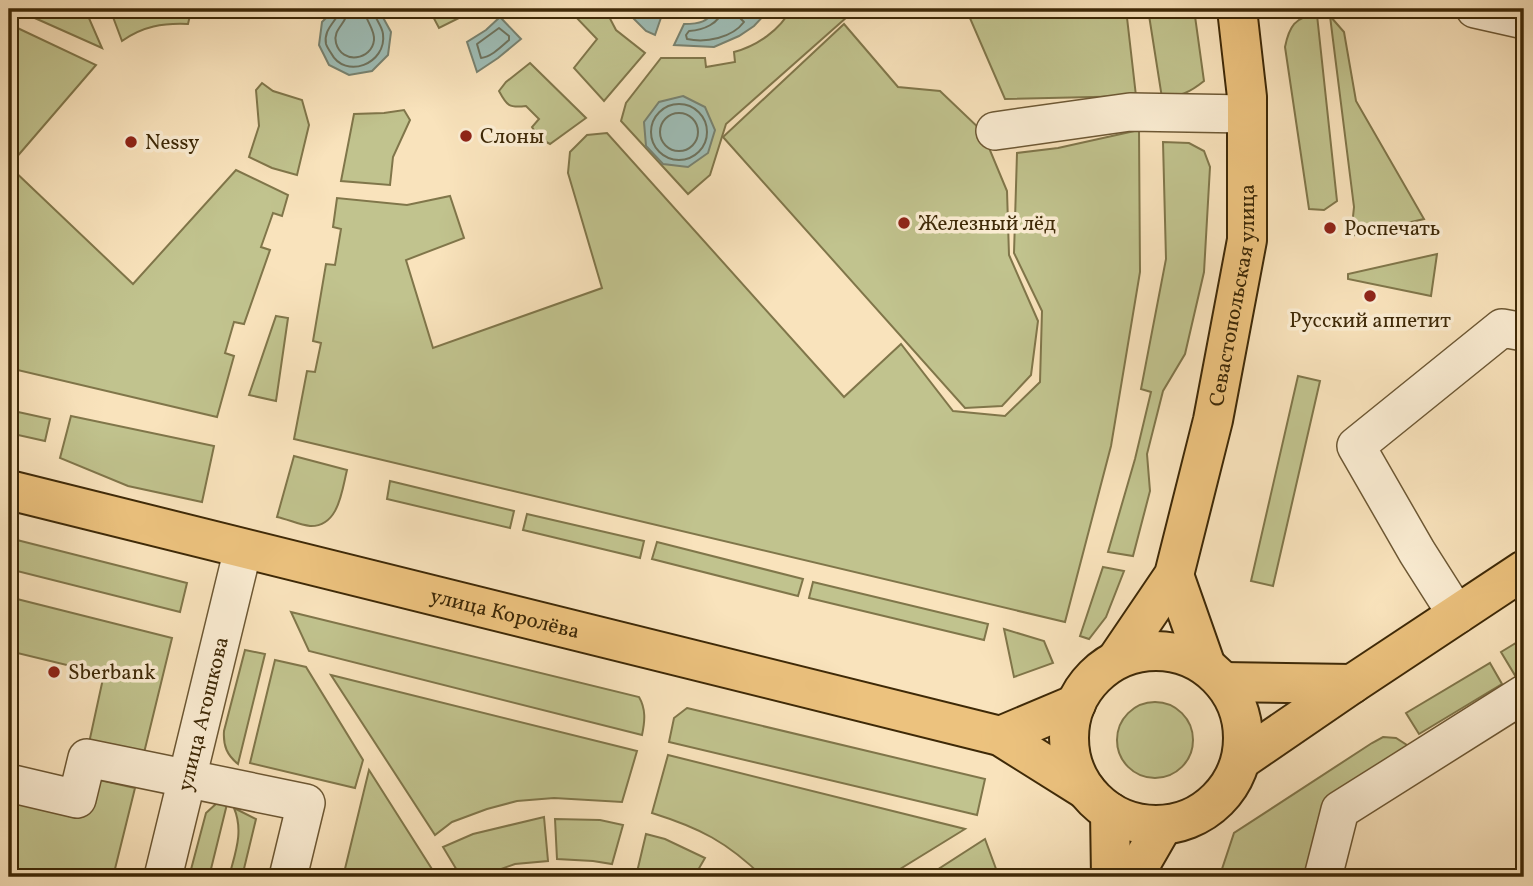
<svg xmlns="http://www.w3.org/2000/svg" width="1533" height="886" viewBox="0 0 1533 886" font-family="Vollkorn,serif">
<rect width="100%" height="100%" fill="#f9e3bc"/>
<filter id="stains"><feTurbulence type="fractalNoise" baseFrequency=".00286" numOctaves="4"/><feColorMatrix values="0 0 0 0 .2 0 0 0 0 .09 0 0 0 0 .02 0 0 0 .5 -.17"/></filter>
<radialGradient id="worn" r=".72"><stop offset=".6" stop-color="#630" stop-opacity="0"/><stop offset="1" stop-color="#630" stop-opacity=".3"/></radialGradient>
<!-- green -->
<g fill="#c1c38e" stroke="#80764a" stroke-width="2">
<polygon points="45,9 85,9 102,48 28,15"/>
<path d="M 110,9 L 191,9 L 191,11 L 188,24 C 163,23 143,26 122,41 Z"/>
<polygon points="429,9 477,9 439,28"/>
<polygon points="575,9 605,9 616,30 645,53 604,101 574,68 597,39 572,13"/>
<path d="M 791,9 L 856,9 L 726,124 L 710,175 L 688,194 L 621,121 L 626,103 L 661,58 L 705,58 L 706,67 L 735,62 L 734,52 C 757,46 780,30 791,9 Z"/>
<polygon points="966,9 1126,9 1136,96 1005,99"/>
<path d="M 1148,9 L 1194,9 L 1204,81 C 1189,93 1181,96 1162,98 Z"/>
<path d="M 1317,15 L 1337,201 L 1324,210 L 1309,209 L 1285,47 C 1289,27 1295,16 1317,15 Z"/>
<polygon points="1330,16 1344,32 1356,101 1424,219 1351,236 1354,207"/>
<polygon points="9,24 96,65 9,166"/>
<polygon points="844,24 898,87 940,91 982,131 1007,191 1009,255 1038,321 1031,375 1002,406 965,408 723,137"/>
<path d="M 530,63 L 586,118 L 550,144 L 539,138 L 532,127 L 539,119 L 526,106 C 509,108 507,106 499,91 L 506,82 Z"/>
<polygon points="262,83 273,91 302,100 309,125 297,175 272,168 249,157 259,126 256,90"/>
<polygon points="404,110 410,120 393,157 390,185 341,181 354,114 384,113"/>
<polygon points="1139,130 1140,272 1111,446 1065,622 294,439 307,371 315,372 321,343 313,341 326,264 335,265 341,229 333,227 337,198 407,205 450,196 464,238 406,260 433,348 602,288 568,173 570,152 587,135 607,133 844,397 901,344 953,411 1005,416 1040,382 1042,311 1014,253 1017,153 1058,148"/>
<polygon points="1163,142 1189,143 1204,151 1210,167 1204,272 1185,354 1163,391 1147,454 1150,491 1133,556 1108,552 1135,459 1151,392 1141,389 1166,259"/>
<polygon points="9,166 133,284 236,170 288,195 282,216 273,213 261,247 270,250 244,324 234,322 225,353 234,356 217,417 9,368"/>
<polygon points="1437,254 1431,296 1348,279 1348,274"/>
<polygon points="276,316 288,318 276,401 249,395"/>
<polygon points="1298,376 1320,381 1273,586 1251,581"/>
<polygon points="9,410 50,419 45,441 9,433"/>
<polygon points="71,416 214,446 202,502 128,486 60,458"/>
<path d="M 294,456 L 347,470 C 342,490 339,527 310,526 C 300,525 287,519 277,517 Z"/>
<polygon points="390,481 514,511 510,528 387,499"/>
<polygon points="527,514 644,541 640,558 523,530"/>
<polygon points="9,538 187,583 180,612 9,569"/>
<polygon points="657,542 803,579 798,596 652,559"/>
<polygon points="1103,567 1124,571 1106,617 1089,639 1080,636"/>
<polygon points="813,582 988,624 984,640 809,598"/>
<polygon points="9,597 172,638 143,757 89,743 104,674 9,651"/>
<path d="M 291,612 L 639,697 C 646,709 645,721 642,735 L 309,651 Z"/>
<polygon points="1004,629 1044,641 1053,663 1014,677"/>
<polygon points="1524,638 1524,672 1516,677 1501,652"/>
<path d="M 245,650 L 265,654 L 238,764 C 227,755 223,746 224,731 Z"/>
<polygon points="275,660 306,667 363,760 355,788 250,763"/>
<polygon points="1490,663 1502,684 1419,734 1406,713"/>
<polygon points="331,675 637,751 622,802 554,798 517,801 487,809 452,822 435,835"/>
<circle cx="1155" cy="740" r="38"/>
<polygon points="687,708 985,779 977,815 669,742 674,718"/>
<polygon points="1383,737 1396,738 1410,747 1312,877 1259,877 1222,869 1234,833 1372,743"/>
<path d="M 668,755 L 965,829 L 887,877 L 763,877 C 727,842 700,828 652,813 Z"/>
<polygon points="369,770 437,877 343,877"/>
<polygon points="95,779 135,788 113,877 9,877 9,795"/>
<polygon points="228,800 209,877 189,877 206,813 217,803"/>
<path d="M 234,808 L 256,819 L 242,877 L 229,877 C 235,853 244,832 234,808 Z"/>
<polygon points="544,817 548,861 515,864 479,877 461,877 443,847 473,834"/>
<polygon points="555,819 600,820 623,825 612,864 593,861 557,859"/>
<polygon points="646,834 665,839 705,858 694,877 653,877 637,872"/>
<polygon points="985,839 999,877 926,877"/>
</g>
<!-- water -->
<g fill="#9ebdb6" stroke="#788270" stroke-width="2">
<polygon points="335,9 374,9 380,12 391,32 388,55 372,71 349,75 329,65 319,45 322,22"/>
<polygon points="624,9 664,9 655,35 646,31"/>
<path d="M 717,9 L 732,9 L 749,14 L 751,9 L 770,9 L 754,26 L 739,36 L 714,47 L 674,45 L 684,24 C 701,24 706,22 717,9 Z"/>
<polygon points="500,17 521,39 498,58 477,72 467,42 486,30"/>
<polygon points="683,96 705,107 715,130 708,153 688,167 663,164 646,146 644,122 659,102"/>
</g>
<g fill="none" stroke-linecap="round" stroke-linejoin="round">
<!-- shore -->
<g stroke="#6e735e" stroke-width="2">
<path d="M 340,9 C 338,21 323,28 326,44 C 327,47 329,50 331,53 C 345,80 387,64 383,34 C 382,25 374,18 373,9"/>
<path d="M 348,9 C 348,23 332,29 336,43 C 342,65 372,60 374,40 C 375,29 365,20 364,9"/>
<path d="M 722,9 C 720,24 703,30 689,31 L 686,35 L 687,39 C 706,43 732,38 744,22 L 737,15 L 736,9"/>
<path d="M 499,28 L 509,36 L 509,40 C 501,47 491,57 481,58 L 477,44 Z"/>
<circle cx="679" cy="132" r="28"/>
<circle cx="679" cy="132" r="19"/>
</g>
<!-- minor casing -->
<g stroke="#6d5834" stroke-width="40">
<g id="minor">
<polyline points="1475,9 1524,20"/>
<polyline points="995,131 1130,112 1247,114"/>
<polyline points="1457,615 1417,552 1356,446 1502,328 1524,332"/>
<polyline points="9,783 77,799 87,758 306,803 288,877"/>
<path id="s1" d="M 163,877 L 243,549"/>
<polyline points="1323,877 1340,810 1524,694"/>
</g>
</g>
<!-- major casing -->
<g stroke="#3e2907" stroke-width="42">
<g id="major">
<path id="s2" d="M 9,490 L 1000,736 L 1086,790"/>
<polyline points="1174,575 1206,666"/>
<circle cx="1156" cy="738" r="87"/>
<path id="s3" d="M 1117,659 L 1174,575 L 1213,420 L 1247,240 L 1247,97 L 1237,9"/>
<polyline points="1223,682 1352,684"/>
<polyline points="1000,736 1076,704"/>
<polyline points="1241,760 1352,684 1524,570"/>
<polyline points="1110,812 1111,877"/>
<polyline points="1133,877 1163,825"/>
</g>
</g>
<!-- minor -->
<use href="#minor" stroke="#fbedd3" stroke-width="37"/>
<!-- major -->
<use href="#major" stroke="#ecc27e" stroke-width="38"/>
</g>
<!-- markers -->
<g fill="#8f2418" stroke="#fbedd3" stroke-width="2.5">
<circle cx="466" cy="136" r="7"/>
<circle cx="131" cy="142" r="7"/>
<circle cx="904" cy="223" r="7"/>
<circle cx="1330" cy="228" r="7"/>
<circle cx="1370" cy="296" r="7"/>
<circle cx="54" cy="672" r="7"/>
</g>
<g text-anchor="middle" stroke-width="7" stroke-linejoin="round" paint-order="stroke">
<!-- poi labels -->
<g font-size="21" fill="#3e2907" stroke="#fbedd3" text-anchor="start">
<text x="480" y="143">Слоны</text>
<text x="145" y="149">Nessy</text>
<text x="918" y="230">Железный лёд</text>
<text x="1344" y="235">Роспечать</text>
<text x="1370" y="327" text-anchor="middle">Русский аппетит</text>
<text x="68" y="679">Sberbank</text>
</g>
<!-- street labels -->
<g font-size="21" fill="#3e2907" stroke="#fbedd3">
<text dy="7" stroke="none"><textPath href="#s3" startOffset="388">Севастопольская улица</textPath></text>
<text dy="7" stroke="none"><textPath href="#s2" startOffset="511">улица Королёва</textPath></text>
<text dy="7" stroke="none"><textPath href="#s1" startOffset="168">улица Агошкова</textPath></text>
</g>
</g>
<!-- margin -->
<rect width="1533" height="886" fill="none" stroke="#f9e3bc" stroke-width="35"/>
<rect x="10" y="10" width="1512" height="865" fill="none" stroke="#3e2907" stroke-width="3.5"/>
<rect x="18" y="18" width="1498" height="851" fill="none" stroke="#3e2907" stroke-width="2"/>
<rect width="100%" height="100%" filter="url(#stains)"/>
<rect width="100%" height="100%" fill="url(#worn)"/>
</svg>
